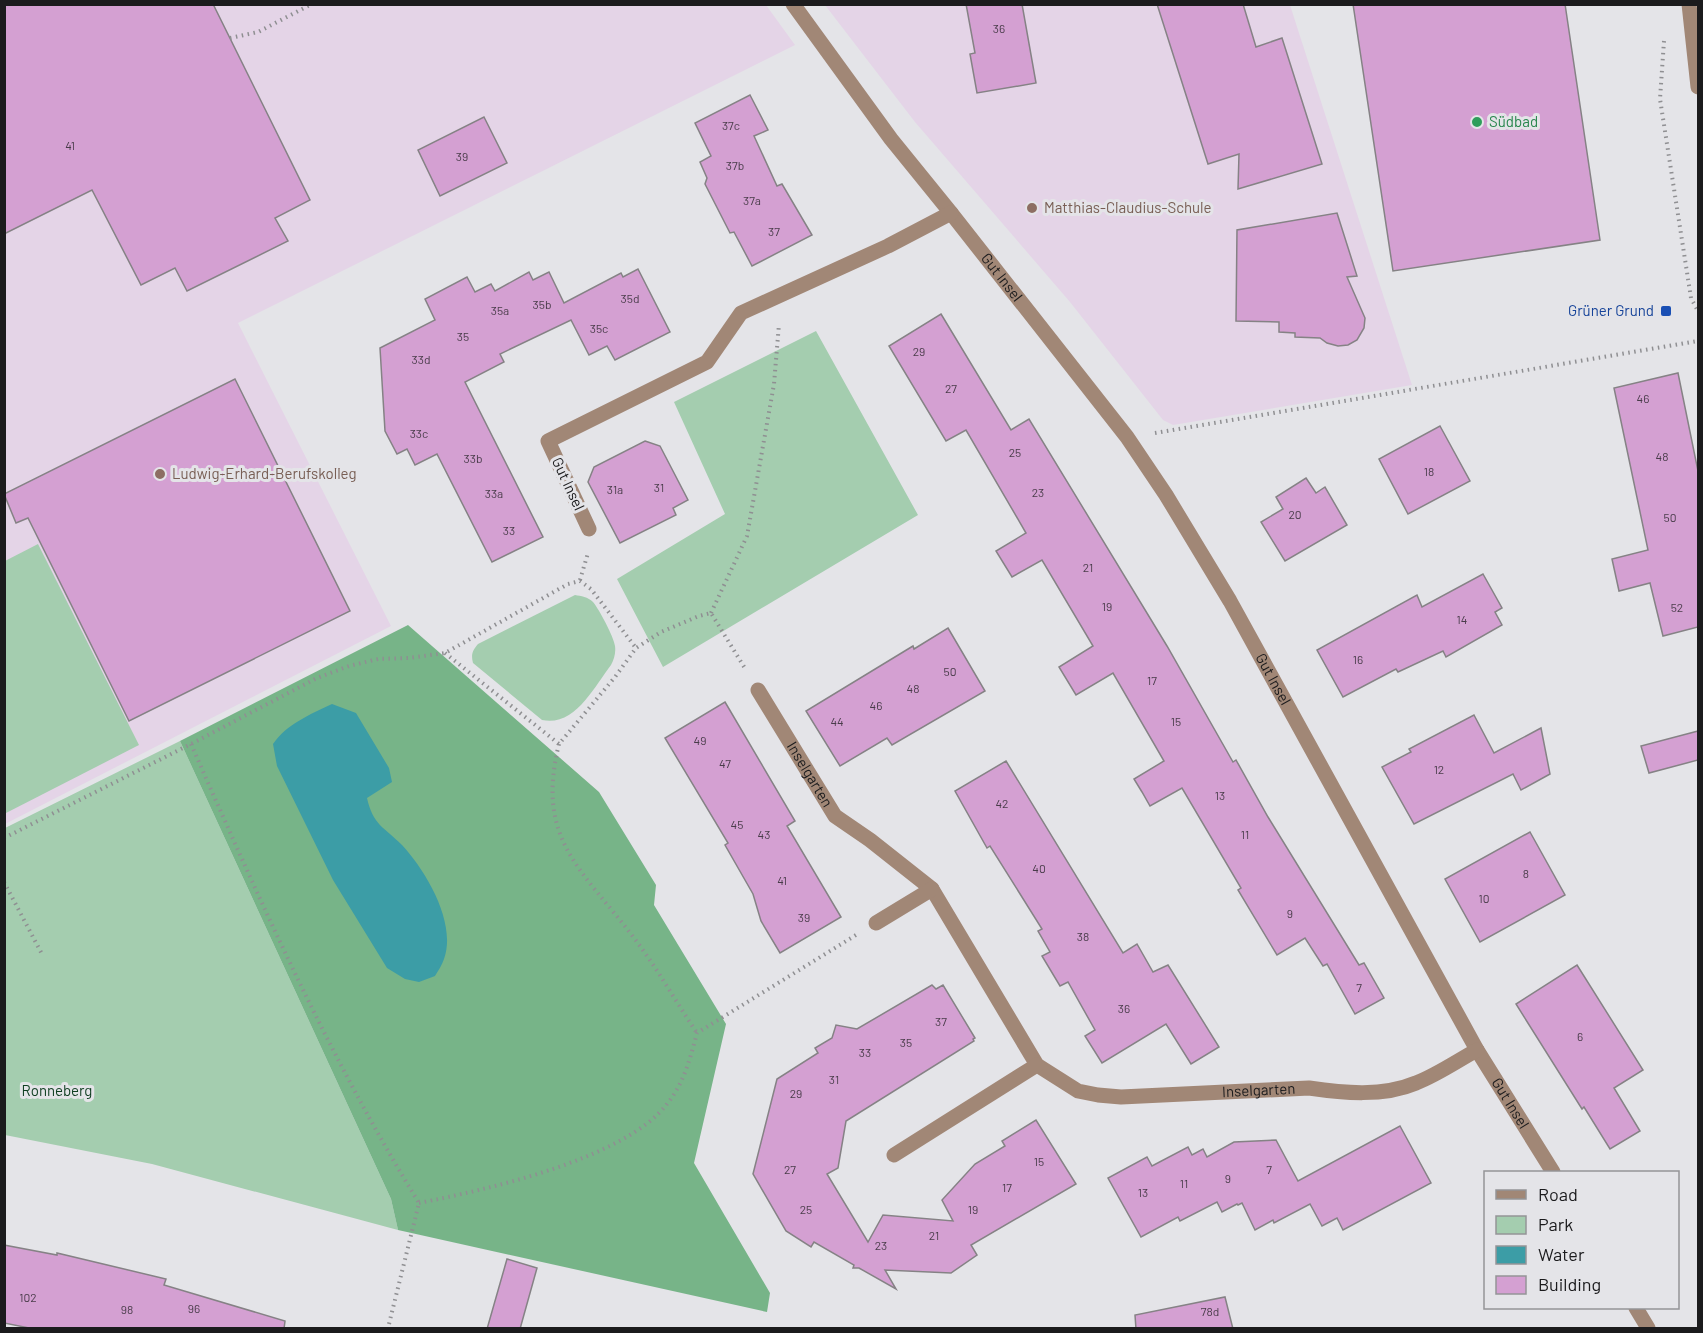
<svg xmlns="http://www.w3.org/2000/svg" width="1703" height="1333" viewBox="0 0 1703 1333" font-family="Barlow,sans-serif">
<rect width="100%" height="100%" fill="#e4e4e8"/>
<!-- education -->
<g fill="#e4d4e7">
<polygon points="5,5 766,5 795,45 238,323 391,626 5,824"/>
<polygon points="825,5 1290,5 1412,385 1173,425 1163,420 1070,302 915,122"/>
</g>
<!-- green -->
<g fill="#a4cdaf">
<polygon points="816,331 918,515 663,667 617,579 725,514 674,402"/>
<polygon points="38,544 139,745 6,813 5,561"/>
<path d="M 575,595 C 581,596 588,597 593,602 C 599,609 614,637 615,646 C 616,653 614,659 611,665 C 594,687 575,727 542,720 L 473,663 C 471,655 472,651 478,644 Z"/>
<polygon points="180,741 391,1199 398,1230 152,1164 5,1135 5,828"/>
</g>
<!-- forest -->
<polygon fill="#77b488" points="408,625 599,792 656,885 654,905 726,1024 694,1163 770,1293 767,1312 398,1230 391,1199 180,741"/>
<!-- water -->
<path fill="#3c9da6" d="M 332,704 L 356,713 L 389,768 L 392,782 L 367,798 C 373,825 384,827 402,845 C 426,871 457,923 444,959 C 442,965 438,971 435,976 L 419,982 L 405,979 L 387,968 L 333,880 L 277,766 L 273,744 C 287,724 309,715 332,704 Z"/>
<!-- building -->
<g fill="#d4a0d2" stroke="#858285" stroke-width="1.5">
<polygon points="4,4 213,4 310,200 275,218 288,241 187,291 175,268 141,285 92,190 4,234"/>
<polygon points="966,4 1022,4 1036,83 977,93 970,54 975,53"/>
<polygon points="1157,4 1243,4 1256,47 1282,38 1322,164 1238,189 1239,154 1208,164"/>
<polygon points="1353,4 1565,4 1600,240 1393,271"/>
<polygon points="750,95 768,130 754,136 777,186 782,184 812,235 752,266 734,232 730,233 705,184 707,178 700,162 711,156 695,123"/>
<polygon points="484,117 507,163 440,196 418,150"/>
<polygon points="1337,213 1357,276 1347,277 1365,318 1364,328 1357,340 1348,345 1338,346 1327,343 1320,338 1295,337 1295,333 1279,332 1279,322 1236,321 1237,230"/>
<polygon points="638,269 670,332 615,360 607,346 589,355 571,320 500,354 504,362 465,382 543,537 492,562 437,454 415,465 407,449 397,454 385,431 380,348 435,320 425,299 467,277 475,292 491,284 495,291 529,272 533,280 549,272 564,303 621,273 623,277"/>
<polygon points="941,314 1011,430 1029,419 1167,646 1233,762 1236,760 1268,817 1359,965 1364,963 1384,998 1355,1014 1327,964 1323,966 1305,938 1277,955 1238,890 1241,888 1182,788 1150,806 1142,792 1134,779 1164,761 1113,673 1076,695 1059,667 1093,646 1042,560 1012,577 996,551 1026,533 966,430 946,441 889,346"/>
<polygon points="1678,373 1698,471 1698,627 1663,636 1650,583 1619,591 1612,559 1648,550 1614,388"/>
<polygon points="235,379 350,611 129,721 28,518 16,523 4,494"/>
<polygon points="1440,426 1470,481 1408,514 1379,459"/>
<polygon points="645,441 660,446 688,500 673,508 676,515 620,543 588,482 594,467"/>
<polygon points="1306,478 1316,493 1325,487 1347,525 1285,561 1261,522 1283,509 1276,497"/>
<polygon points="1483,574 1502,608 1495,612 1502,625 1446,657 1443,651 1398,672 1396,669 1343,697 1317,650 1417,595 1422,607"/>
<polygon points="948,628 985,691 892,745 887,738 840,766 806,711 913,646 914,649"/>
<polygon points="725,702 795,821 787,826 841,917 780,953 761,921 753,894 725,845 728,843 665,738"/>
<polygon points="1474,715 1494,753 1541,728 1550,774 1521,790 1513,774 1414,824 1382,767 1411,752 1409,749"/>
<polygon points="1698,731 1698,760 1649,773 1641,746"/>
<polygon points="1006,761 1123,953 1137,944 1153,972 1168,965 1219,1047 1191,1064 1166,1024 1102,1063 1085,1036 1095,1030 1068,982 1060,986 1042,956 1050,952 1038,931 1042,929 990,846 987,848 955,791"/>
<polygon points="1530,832 1565,895 1480,942 1445,879"/>
<polygon points="1577,965 1643,1070 1614,1088 1640,1131 1610,1149 1584,1107 1582,1109 1516,1004"/>
<polygon points="932,985 936,989 943,985 975,1038 973,1039 974,1041 846,1121 838,1168 827,1174 868,1242 883,1215 953,1221 942,1200 975,1164 1005,1146 1002,1141 1036,1120 1076,1184 971,1245 977,1255 951,1273 885,1270 896,1289 859,1268 853,1268 854,1265 814,1242 811,1247 786,1231 753,1174 777,1079 818,1053 815,1048 832,1038 836,1025 857,1029"/>
<polygon points="1400,1126 1431,1183 1343,1230 1337,1218 1322,1226 1310,1204 1274,1223 1273,1220 1255,1230 1242,1203 1238,1205 1237,1204 1222,1212 1217,1202 1180,1221 1178,1217 1141,1237 1108,1178 1147,1157 1152,1166 1188,1147 1192,1155 1203,1149 1207,1157 1234,1142 1276,1140 1298,1181"/>
<polygon points="4,1245 57,1255 57,1253 166,1279 164,1285 285,1321 284,1329 34,1329 4,1323"/>
<polygon points="507,1259 537,1268 520,1329 487,1329"/>
<polygon points="1225,1297 1233,1329 1136,1329 1135,1315"/>
</g>
<g fill="none" stroke-linecap="round" stroke-linejoin="round">
<!-- path -->
<g stroke="#8f8f92" stroke-width="4" stroke-dasharray="1.5 4.5" stroke-linecap="butt">
<polyline points="230,38 258,32 312,4"/>
<polyline points="1664,41 1660,99 1691,298 1698,311"/>
<polyline points="1155,433 1698,341"/>
<polyline points="580,580 588,553"/>
<polyline points="711,613 747,536 774,384 779,324"/>
<polyline points="445,653 559,744 615,677 636,648 661,632 699,616 711,613 746,670"/>
<path d="M 191,744 C 260,901 329,1057 419,1203 L 388,1328"/>
<path d="M 559,744 C 535,840 582,869 634,938 C 657,968 676,1002 697,1033"/>
<polyline points="4,838 191,744 317,678 349,666 378,659 409,658 445,653 568,584 580,581 591,589 636,648"/>
<polyline points="4,882 43,956"/>
<path d="M 419,1203 C 485,1190 625,1159 667,1104 C 684,1083 690,1059 697,1033 L 856,935"/>
</g>
<!-- minor -->
<g stroke="#a18776" stroke-width="15">
<path id="s1" d="M 793,4 L 891,139 L 951,213 L 1127,437 L 1166,495 L 1230,601 L 1477,1050 L 1553,1172"/>
<polyline points="1689,4 1698,87"/>
<polyline points="589,529 548,441 707,362 741,313 888,246 951,213"/>
<path id="s2" d="M 758,690 L 835,816 L 870,840 L 932,889 L 1037,1065 L 1078,1091 L 1098,1095 L 1121,1097 L 1309,1088 C 1343,1093 1383,1097 1416,1083 C 1437,1075 1457,1061 1477,1050"/>
<polyline points="876,923 932,889"/>
<polyline points="894,1155 1037,1065"/>
<polyline points="1636,1308 1648,1328"/>
</g>
</g>
<!-- markers -->
<circle fill="#2e9e5b" stroke="#e4e4e8" stroke-width="2" cx="1477" cy="122" r="6"/>
<g fill="#8d6e63" stroke="#e4e4e8" stroke-width="2">
<circle cx="1032" cy="208" r="6"/>
<circle cx="160" cy="474" r="6"/>
</g>
<rect fill="#1a4fb4" stroke="#e4e4e8" stroke-width="2" x="1660" y="305" width="12" height="12" rx="3"/>
<g text-anchor="middle" stroke-width="6" stroke-linejoin="round" paint-order="stroke">
<!-- number labels -->
<g font-size="12" fill="#493c4a">
<text x="999" y="33">36</text>
<text x="731" y="130">37c</text>
<text x="70" y="150">41</text>
<text x="462" y="161">39</text>
<text x="735" y="170">37b</text>
<text x="752" y="205">37a</text>
<text x="774" y="236">37</text>
<text x="630" y="303">35d</text>
<text x="542" y="309">35b</text>
<text x="500" y="315">35a</text>
<text x="599" y="333">35c</text>
<text x="463" y="341">35</text>
<text x="919" y="356">29</text>
<text x="421" y="364">33d</text>
<text x="951" y="393">27</text>
<text x="1643" y="403">46</text>
<text x="419" y="438">33c</text>
<text x="1015" y="457">25</text>
<text x="1662" y="461">48</text>
<text x="473" y="463">33b</text>
<text x="1429" y="476">18</text>
<text x="659" y="492">31</text>
<text x="615" y="494">31a</text>
<text x="1038" y="497">23</text>
<text x="494" y="498">33a</text>
<text x="1295" y="519">20</text>
<text x="1670" y="522">50</text>
<text x="509" y="535">33</text>
<text x="1088" y="572">21</text>
<text x="1107" y="611">19</text>
<text x="1677" y="612">52</text>
<text x="1462" y="624">14</text>
<text x="1358" y="664">16</text>
<text x="950" y="676">50</text>
<text x="1152" y="685">17</text>
<text x="913" y="693">48</text>
<text x="876" y="710">46</text>
<text x="837" y="726">44</text>
<text x="1176" y="726">15</text>
<text x="700" y="745">49</text>
<text x="725" y="768">47</text>
<text x="1439" y="774">12</text>
<text x="1220" y="800">13</text>
<text x="1002" y="808">42</text>
<text x="737" y="829">45</text>
<text x="764" y="839">43</text>
<text x="1245" y="839">11</text>
<text x="1039" y="873">40</text>
<text x="1526" y="878">8</text>
<text x="782" y="885">41</text>
<text x="1484" y="903">10</text>
<text x="1290" y="918">9</text>
<text x="804" y="922">39</text>
<text x="1083" y="941">38</text>
<text x="1359" y="992">7</text>
<text x="1124" y="1013">36</text>
<text x="941" y="1026">37</text>
<text x="1580" y="1041">6</text>
<text x="906" y="1047">35</text>
<text x="865" y="1057">33</text>
<text x="834" y="1084">31</text>
<text x="796" y="1098">29</text>
<text x="1039" y="1166">15</text>
<text x="790" y="1174">27</text>
<text x="1269" y="1174">7</text>
<text x="1228" y="1183">9</text>
<text x="1184" y="1188">11</text>
<text x="1007" y="1192">17</text>
<text x="1143" y="1197">13</text>
<text x="806" y="1214">25</text>
<text x="973" y="1214">19</text>
<text x="934" y="1240">21</text>
<text x="881" y="1250">23</text>
<text x="28" y="1302">102</text>
<text x="194" y="1313">96</text>
<text x="127" y="1314">98</text>
<text x="1210" y="1316">78d</text>
</g>
<!-- leisure labels -->
<g font-size="15" fill="#27864d" stroke="#e4e4e8" text-anchor="start">
<text x="1489" y="127">Südbad</text>
</g>
<!-- education labels -->
<g font-size="15" fill="#785e54" stroke="#e4e4e8" text-anchor="start">
<text x="1044" y="213">Matthias-Claudius-Schule</text>
<text x="172" y="479">Ludwig-Erhard-Berufskolleg</text>
</g>
<!-- street labels -->
<g font-size="15" fill="#1b1b1d" stroke="#e4e4e8">
<text dy="5" stroke="none"><textPath href="#s1" startOffset="344">Gut Insel</textPath></text>
<text transform="translate(568 484) rotate(65)" y="5">Gut Insel</text>
<text dy="5" stroke="none"><textPath href="#s1" startOffset="830">Gut Insel</textPath></text>
<text dy="5" stroke="none"><textPath href="#s2" startOffset="99">Inselgarten</textPath></text>
<text dy="5" stroke="none"><textPath href="#s2" startOffset="704">Inselgarten</textPath></text>
<text dy="5" stroke="none"><textPath href="#s1" startOffset="1316">Gut Insel</textPath></text>
</g>
<!-- transit labels -->
<g font-size="15" fill="#164399" stroke="#e4e4e8" text-anchor="end">
<text x="1654" y="316">Grüner Grund</text>
</g>
<!-- park labels -->
<g font-size="15" fill="#0f3e21" stroke="#e4e4e8">
<text x="57" y="1096">Ronneberg</text>
</g>
</g>
<!-- border -->
<rect width="1703" height="1333" fill="none" stroke="#1b1b1d" stroke-width="12"/>
<!-- legend -->
<rect x="1484" y="1171" width="195" height="138" fill="#e4e4e8" stroke="#949497" stroke-width="1.5"/>
<rect x="1496" y="1190" width="30" height="9" fill="#a18776" stroke="#949497" stroke-width="1.5"/>
<text x="1538" y="1201" font-size="18" fill="#1b1b1d">Road</text>
<rect x="1496" y="1216" width="30" height="18" fill="#a4cdaf" stroke="#949497" stroke-width="1.5"/>
<text x="1538" y="1231" font-size="18" fill="#1b1b1d">Park</text>
<rect x="1496" y="1246" width="30" height="18" fill="#3c9da6" stroke="#949497" stroke-width="1.5"/>
<text x="1538" y="1261" font-size="18" fill="#1b1b1d">Water</text>
<rect x="1496" y="1276" width="30" height="18" fill="#d4a0d2" stroke="#949497" stroke-width="1.5"/>
<text x="1538" y="1291" font-size="18" fill="#1b1b1d">Building</text>
</svg>
